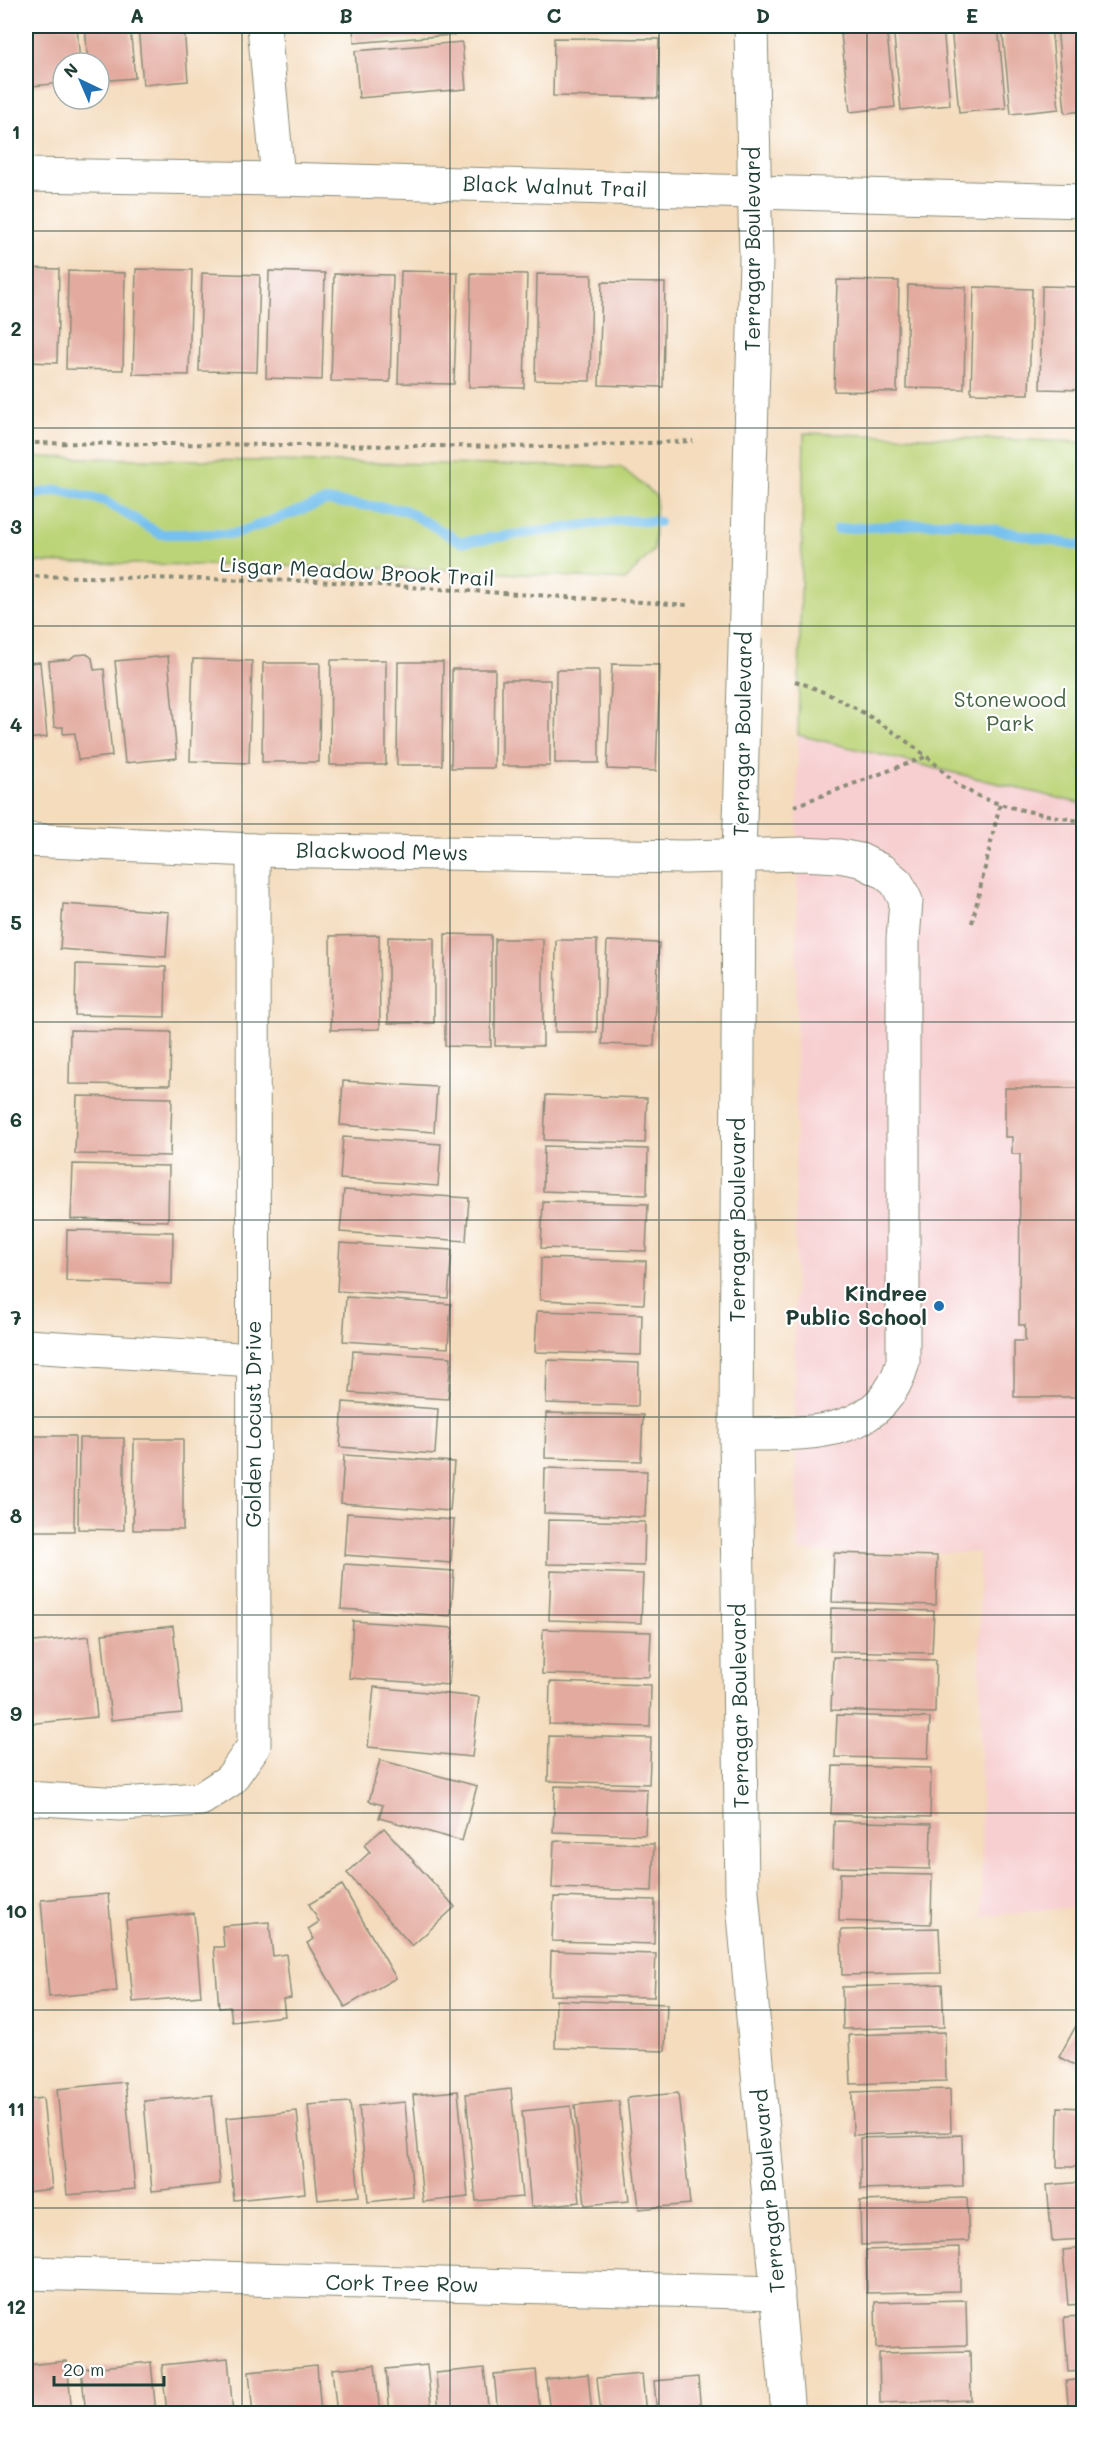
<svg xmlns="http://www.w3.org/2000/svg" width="1109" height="2439" viewBox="0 0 1109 2439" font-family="Mali,sans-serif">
<rect width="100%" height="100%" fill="#fff"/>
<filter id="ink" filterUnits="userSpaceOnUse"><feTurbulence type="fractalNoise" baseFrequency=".0167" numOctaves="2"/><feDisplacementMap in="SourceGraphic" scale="12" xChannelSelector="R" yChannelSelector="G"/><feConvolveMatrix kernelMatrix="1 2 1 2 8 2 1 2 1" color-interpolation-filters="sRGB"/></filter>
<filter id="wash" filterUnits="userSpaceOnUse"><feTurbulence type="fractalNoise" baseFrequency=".008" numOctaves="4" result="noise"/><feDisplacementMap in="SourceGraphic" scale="24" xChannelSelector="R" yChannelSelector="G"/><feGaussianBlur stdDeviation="1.35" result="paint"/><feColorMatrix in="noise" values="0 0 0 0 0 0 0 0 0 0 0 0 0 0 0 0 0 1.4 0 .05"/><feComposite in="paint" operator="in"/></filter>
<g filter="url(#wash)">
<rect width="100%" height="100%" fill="#f4dcbd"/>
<!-- built -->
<polygon fill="#f7cfd0" points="798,735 1083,804 1083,1906 982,1917 979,1553 798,1552 794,1403"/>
<!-- green -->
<g fill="#bcd478" stroke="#6e8856" stroke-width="1.5">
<polygon points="804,433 1083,442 1083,804 798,735"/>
<polygon points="26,457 621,467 656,496 654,550 625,580 435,569 26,562"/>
</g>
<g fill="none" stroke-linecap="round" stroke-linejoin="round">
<!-- stream -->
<g stroke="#75c0ee" stroke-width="10">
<polyline points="26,496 58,490 103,500 160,534 234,534 326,501 405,510 461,542 624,520 659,522"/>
<polyline points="837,529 955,522 1074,545 1084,545"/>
</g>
</g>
<g id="blocks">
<!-- building -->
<g fill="#e3aa9f">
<polygon points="26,26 77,26 80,63 63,63 63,83 32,86"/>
<polygon points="85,26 130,26 135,78 99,81 99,63 88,63"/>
<polygon points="138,26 184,26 188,81 143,85"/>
<polygon points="353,26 462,26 463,34 354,43"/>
<polygon points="578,26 653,26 652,29 578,27"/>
<polygon points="840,26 886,26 895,107 850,112"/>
<polygon points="893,26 943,26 950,105 901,110"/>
<polygon points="951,26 998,26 1006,108 959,113"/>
<polygon points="1002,26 1051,26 1059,109 1011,114"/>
<polygon points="1057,26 1084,26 1084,111 1065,113"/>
<polygon points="554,38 659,39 658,98 553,96"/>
<polygon points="462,42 466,89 359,98 355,51"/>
<polygon points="26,268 59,269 57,363 26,362"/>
<polygon points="136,269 192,270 189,375 133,374"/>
<polygon points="68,271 125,273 123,370 66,369"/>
<polygon points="269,271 325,273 322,380 266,378"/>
<polygon points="401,271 458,272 454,384 398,383"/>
<polygon points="202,273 260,275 257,372 199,371"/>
<polygon points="471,273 527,274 524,388 469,387"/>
<polygon points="334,274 393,275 390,382 331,381"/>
<polygon points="537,274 592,275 590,381 535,380"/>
<polygon points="837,280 899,281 897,392 834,391"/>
<polygon points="602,282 665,283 663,387 599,385"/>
<polygon points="908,285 966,287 964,389 906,388"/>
<polygon points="1042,286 1084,287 1084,390 1040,389"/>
<polygon points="974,287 1032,289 1029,394 971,393"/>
<polygon points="87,654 92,658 94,670 104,669 112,756 78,760 75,733 63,734 63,727 54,727 49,661 70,659 75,655"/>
<polygon points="168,656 177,758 125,763 115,661"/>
<polygon points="193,659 252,661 249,763 190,761"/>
<polygon points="331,660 386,660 386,765 330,765"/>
<polygon points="40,662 47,737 26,739 26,663"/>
<polygon points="398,662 443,662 442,765 397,765"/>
<polygon points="263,663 320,663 319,762 262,762"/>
<polygon points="612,664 660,665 656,771 607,769"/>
<polygon points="452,669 495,669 494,768 451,768"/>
<polygon points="556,670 599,670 599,763 555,763"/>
<rect x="502" y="680" width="48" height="86"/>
<polygon points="63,904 169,912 166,957 60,949"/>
<polygon points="445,934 491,935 491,1047 445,1046"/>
<polygon points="379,935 380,1029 331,1030 330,936"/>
<polygon points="388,937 434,938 434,1023 388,1023"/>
<rect x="495" y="939" width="48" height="107"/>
<polygon points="556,940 597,940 597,1032 555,1032"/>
<polygon points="607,941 659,943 654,1046 602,1044"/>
<polygon points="76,964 166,967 165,1017 75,1015"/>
<polygon points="27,997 29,1013 26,1013 26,998"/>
<polygon points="70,1030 171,1032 170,1085 69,1084"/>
<polygon points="343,1081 437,1087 434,1132 340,1125"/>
<polygon points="1005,1088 1084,1088 1084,1397 1014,1397 1014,1341 1025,1341 1025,1325 1019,1325 1020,1154 1012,1154 1012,1137 1005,1137"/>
<polygon points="546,1095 647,1098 645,1143 544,1140"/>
<polygon points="77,1096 172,1098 170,1156 75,1154"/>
<polygon points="343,1137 441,1144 438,1186 340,1179"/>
<polygon points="544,1146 648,1149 647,1195 543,1191"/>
<polygon points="73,1164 169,1166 168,1221 71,1219"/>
<polygon points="344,1190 469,1198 466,1241 340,1232"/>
<polygon points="543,1201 648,1204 646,1251 541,1248"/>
<polygon points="67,1230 173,1232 172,1284 66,1281"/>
<polygon points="340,1243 452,1250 448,1298 337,1291"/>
<polygon points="541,1258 646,1261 644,1304 540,1300"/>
<polygon points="346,1297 451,1304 448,1348 343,1341"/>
<polygon points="537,1311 642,1314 641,1355 535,1352"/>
<polygon points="353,1351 451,1357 448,1399 350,1393"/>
<polygon points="547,1360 639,1363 638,1406 546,1403"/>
<polygon points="343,1402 438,1409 435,1454 340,1447"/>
<polygon points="546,1413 643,1415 641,1461 545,1458"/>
<polygon points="27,1436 75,1436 74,1531 27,1531"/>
<polygon points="79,1438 124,1438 124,1530 78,1529"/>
<polygon points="134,1439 183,1439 183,1530 133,1530"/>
<polygon points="344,1455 454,1462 450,1511 341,1503"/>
<polygon points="545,1468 647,1471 645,1517 544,1513"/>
<polygon points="347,1513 454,1520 451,1563 344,1555"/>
<polygon points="548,1520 645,1522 644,1566 547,1564"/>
<polygon points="834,1553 937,1556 936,1605 832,1602"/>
<polygon points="344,1564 454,1571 451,1616 341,1609"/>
<polygon points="551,1571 643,1574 641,1623 549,1620"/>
<polygon points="831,1608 934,1611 932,1653 830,1651"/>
<polygon points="353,1621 453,1628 449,1685 349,1678"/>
<polygon points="173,1626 182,1713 111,1720 102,1634"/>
<polygon points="543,1629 651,1632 649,1677 542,1674"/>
<polygon points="89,1636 97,1717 27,1724 26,1643"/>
<polygon points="833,1657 936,1660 935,1713 831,1710"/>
<polygon points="550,1682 651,1685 650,1727 549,1724"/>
<polygon points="374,1687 479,1697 472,1757 368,1747"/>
<polygon points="837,1715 930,1718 928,1759 835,1757"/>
<polygon points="549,1736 651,1738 649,1784 548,1781"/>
<polygon points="380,1760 477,1786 462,1841 379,1818 383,1805 369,1801"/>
<polygon points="833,1766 931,1768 930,1817 831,1814"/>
<polygon points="555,1786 647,1789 645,1835 553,1832"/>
<polygon points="834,1821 931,1824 930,1869 833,1867"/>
<polygon points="384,1828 455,1907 412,1946 347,1873 370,1852 364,1845"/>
<polygon points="554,1841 654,1844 652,1891 552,1888"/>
<polygon points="840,1873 932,1875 931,1924 839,1921"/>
<polygon points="342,1885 396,1978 345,2007 307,1943 314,1939 308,1929 319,1922 309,1904"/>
<polygon points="108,1894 117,1991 49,1997 41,1900"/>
<polygon points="554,1897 655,1900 654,1944 552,1941"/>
<polygon points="194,1913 201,1996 133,2002 126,1920"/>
<polygon points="269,1922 273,1956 286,1954 291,1998 283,1999 285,2016 232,2022 230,2007 219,2008 214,1947 224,1947 222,1926"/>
<polygon points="939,1928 941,1973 842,1975 841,1930"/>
<polygon points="27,1947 30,1984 26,1985 26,1948"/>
<polygon points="551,1951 656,1954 654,1997 550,1995"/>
<polygon points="942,1984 944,2027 843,2029 842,1987"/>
<polygon points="556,2000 667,2004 665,2051 555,2048"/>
<polygon points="1084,2011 1084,2070 1059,2057"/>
<polygon points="945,2032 946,2081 851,2084 849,2035"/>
<polygon points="125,2082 135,2189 67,2195 57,2089"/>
<polygon points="511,2089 522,2197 476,2201 466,2094"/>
<polygon points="950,2089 951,2132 853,2135 852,2092"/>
<polygon points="458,2091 468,2197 423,2202 413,2095"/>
<polygon points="678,2093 690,2204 639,2209 627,2098"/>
<polygon points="212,2095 220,2184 152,2191 144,2101"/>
<polygon points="43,2098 52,2189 26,2192 26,2100"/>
<polygon points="619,2101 629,2201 585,2205 575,2105"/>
<polygon points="350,2102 359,2196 318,2200 308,2105"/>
<polygon points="405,2102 413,2197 368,2202 359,2106"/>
<polygon points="571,2106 580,2202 531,2207 522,2111"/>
<polygon points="1058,2107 1084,2108 1084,2167 1057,2167"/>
<polygon points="297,2111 305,2193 234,2200 226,2118"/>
<polygon points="962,2135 963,2186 861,2189 860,2138"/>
<polygon points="1084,2182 1084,2239 1052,2241 1047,2185"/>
<polygon points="967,2198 969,2241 861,2245 860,2201"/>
<polygon points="960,2247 960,2291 867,2293 866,2250"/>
<polygon points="1084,2248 1084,2304 1068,2305 1063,2250"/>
<polygon points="966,2300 967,2345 876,2348 875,2302"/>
<polygon points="1084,2316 1084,2371 1068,2372 1064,2317"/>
<polygon points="970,2351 971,2400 880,2403 879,2353"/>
<polygon points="228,2358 233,2414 167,2414 162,2365"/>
<polygon points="67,2361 72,2414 26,2414 26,2365"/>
<polygon points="151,2362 156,2414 86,2414 81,2369"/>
<polygon points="317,2365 321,2414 253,2414 249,2372"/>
<polygon points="375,2365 380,2414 337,2414 332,2369"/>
<polygon points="427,2365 432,2414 390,2414 386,2369"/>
<polygon points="484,2368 489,2414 439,2414 436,2373"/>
<polygon points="536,2370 540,2414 498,2414 494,2374"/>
<polygon points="588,2374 592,2414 550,2414 546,2379"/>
<polygon points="642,2374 646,2414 601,2414 597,2378"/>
<polygon points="698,2377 701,2414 657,2414 654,2381"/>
<polygon points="1084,2379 1084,2414 1069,2414 1066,2381"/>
<polygon points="982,2407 982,2414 881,2414 881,2410"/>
</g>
</g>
</g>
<g filter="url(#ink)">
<use href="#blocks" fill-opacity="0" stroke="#8a8c78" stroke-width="1.5"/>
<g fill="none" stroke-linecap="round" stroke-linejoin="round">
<!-- minor casing -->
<g stroke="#8a8c78" stroke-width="35">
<g id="minor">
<polyline points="264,26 278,179"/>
<polyline points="751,26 756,260 739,857 736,1434 742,1892 788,2414"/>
<polyline points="26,175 278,179 1084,201"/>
<path d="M 26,840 L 253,850 L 685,857 L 801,854 L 839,856 L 860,860 L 884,872 L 897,883 L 906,901 L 903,939 L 903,1362 C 881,1442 802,1433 736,1434"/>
<polyline points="26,1346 254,1360"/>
<polyline points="26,1798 120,1804 201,1799 230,1780 254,1746 253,850"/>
<polyline points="26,2273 778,2293"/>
</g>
</g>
<!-- path -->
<g stroke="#8a8c78" stroke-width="4" stroke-dasharray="4.5 4.5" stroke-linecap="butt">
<polyline points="26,443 558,447 693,441"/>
<polyline points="26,576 317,581 688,605"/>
<path d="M 795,681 C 843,697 886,725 926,756 C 937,764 946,776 957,784 C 993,809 1042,813 1084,822"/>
<polyline points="794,806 928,756"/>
<polyline points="972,923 1000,804"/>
</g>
<!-- minor -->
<use href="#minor" stroke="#fff" stroke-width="33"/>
</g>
</g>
<!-- grid -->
<path fill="none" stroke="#1f3d34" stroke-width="1.5" stroke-opacity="0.55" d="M 242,26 L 242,2414M 450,26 L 450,2414M 659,26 L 659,2414M 867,26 L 867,2414M 26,231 L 1084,231M 26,428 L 1084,428M 26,626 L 1084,626M 26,824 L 1084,824M 26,1022 L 1084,1022M 26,1220 L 1084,1220M 26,1417 L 1084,1417M 26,1615 L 1084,1615M 26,1813 L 1084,1813M 26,2010 L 1084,2010M 26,2208 L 1084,2208"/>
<!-- markers -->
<circle fill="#1f6fb2" stroke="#fff" stroke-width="2" cx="939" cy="1306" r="6"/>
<g text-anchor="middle" stroke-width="4.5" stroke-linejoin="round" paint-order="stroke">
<!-- street labels -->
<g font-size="21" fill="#1f3d34" stroke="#fff">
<text transform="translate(555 187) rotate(2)" y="7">Black Walnut Trail</text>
<text transform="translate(753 249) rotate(-90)" y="7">Terragar Boulevard</text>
<text transform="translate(357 572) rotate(3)" y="7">Lisgar Meadow Brook Trail</text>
<text transform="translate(743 734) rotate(-89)" y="7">Terragar Boulevard</text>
<text transform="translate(382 852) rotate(1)" y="7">Blackwood Mews</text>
<text transform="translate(738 1220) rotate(-90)" y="7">Terragar Boulevard</text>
<text transform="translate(254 1424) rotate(-90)" y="7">Golden Locust Drive</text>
<text transform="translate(740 1706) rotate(-91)" y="7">Terragar Boulevard</text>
<text transform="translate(769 2191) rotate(-95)" y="7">Terragar Boulevard</text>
<text transform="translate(402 2284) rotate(1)" y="7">Cork Tree Row</text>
</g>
<!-- park labels -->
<g font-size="21" fill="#466345" stroke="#fff">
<text x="1010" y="707">Stonewood<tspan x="1010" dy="24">Park</tspan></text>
</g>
<!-- poi labels -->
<g font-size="21" font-weight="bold" fill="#1f3d34" stroke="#fff" text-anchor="end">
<text x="927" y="1301">Kindree<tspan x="927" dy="24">Public School</tspan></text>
</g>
</g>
<!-- margin -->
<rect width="1109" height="2439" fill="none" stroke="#fff" stroke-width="66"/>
<!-- north arrow -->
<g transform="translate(81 81) rotate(316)"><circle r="28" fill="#ffffff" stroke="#a5b1ae" stroke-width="1.5"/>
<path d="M0-4.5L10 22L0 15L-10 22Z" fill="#1f6fb2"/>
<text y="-9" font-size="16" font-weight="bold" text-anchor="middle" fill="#1f3d34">N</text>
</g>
<!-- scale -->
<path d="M54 2376v9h110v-9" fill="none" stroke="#1f3d34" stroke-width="3"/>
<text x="63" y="2376" font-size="18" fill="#1f3d34" stroke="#ffffff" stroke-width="4.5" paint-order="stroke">20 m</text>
<rect x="33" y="33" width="1043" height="2373" fill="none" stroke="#1f3d34" stroke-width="2"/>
<g font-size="20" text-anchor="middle" font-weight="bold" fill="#1f3d34">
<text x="137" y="23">A</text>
<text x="346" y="23">B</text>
<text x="554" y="23">C</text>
<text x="763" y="23">D</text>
<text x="972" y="23">E</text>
<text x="16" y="139">1</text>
<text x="16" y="336">2</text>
<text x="16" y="534">3</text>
<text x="16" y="732">4</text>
<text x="16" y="930">5</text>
<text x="16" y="1127">6</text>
<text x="16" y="1325">7</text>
<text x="16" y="1523">8</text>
<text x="16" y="1721">9</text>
<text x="16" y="1918">10</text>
<text x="16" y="2116">11</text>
<text x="16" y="2314">12</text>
</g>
</svg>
